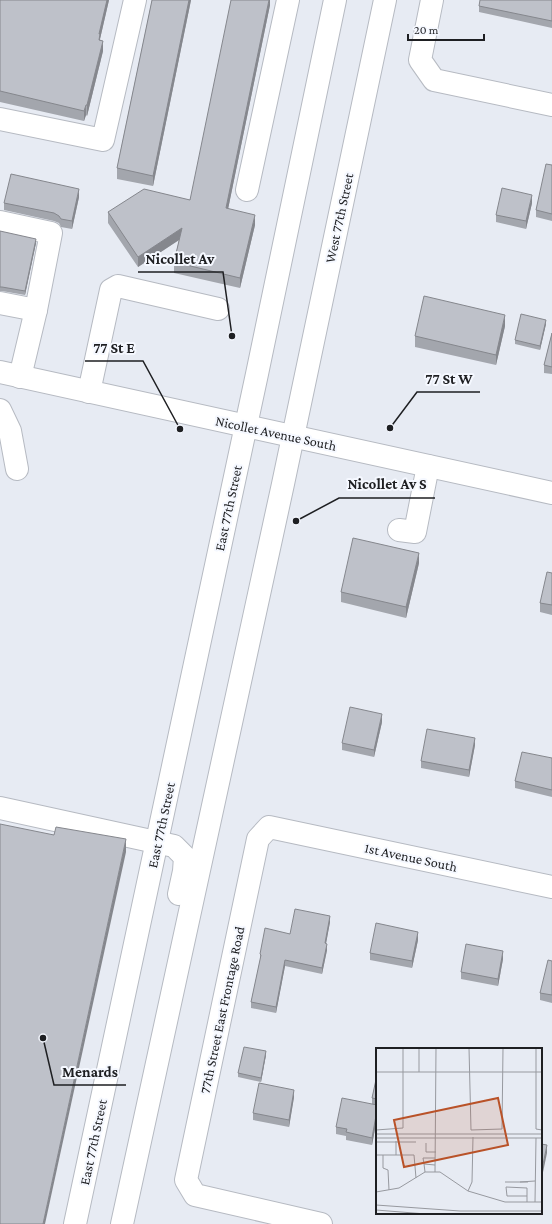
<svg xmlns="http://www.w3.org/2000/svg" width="552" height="1224" viewBox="0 0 552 1224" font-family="'Crimson Pro',serif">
<rect width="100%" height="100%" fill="#e7ebf3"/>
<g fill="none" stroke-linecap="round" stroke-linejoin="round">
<!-- minor casing -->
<g stroke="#b6bac2" stroke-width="24">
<g id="minor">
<polyline points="432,0 420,60 434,80 552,105"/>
<polyline points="0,119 103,140 135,0"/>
<polyline points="247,190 288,0"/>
<polyline points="0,222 51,233 36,310 20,377"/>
<polyline points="0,303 36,310"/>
<polyline points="89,392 111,290 118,286 218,309"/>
<polyline points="0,410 10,431 17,469"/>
<polyline points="399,530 415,532 428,466"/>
<polyline points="0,808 174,846 185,857 184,871 179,894"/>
<polyline points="75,1224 257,374 335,0"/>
<polyline points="122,1224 283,484 385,0"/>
<polyline points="321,1224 195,1195 186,1180 258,839 269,827 552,887"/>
</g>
</g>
<!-- major casing -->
<g stroke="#b6bac2" stroke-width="24">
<polyline id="major" points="0,372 552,493"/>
</g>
<!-- minor -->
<use href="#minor" stroke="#fff" stroke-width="22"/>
<!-- major -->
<use href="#major" stroke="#fff" stroke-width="22"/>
</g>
<!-- wall -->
<g fill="#a3a6ad">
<polygon points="0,0 109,0 100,39 103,51 87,116 86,115 84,121 0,102"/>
<polygon points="152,0 191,0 153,186 117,179 117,168"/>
<polygon points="270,0 270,5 228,209 255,225 240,288 174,273 174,262 179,240 138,267 108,223 108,212 190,200"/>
<polygon points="552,0 552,28 479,12 479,6"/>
<polygon points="552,165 552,221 536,217 536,210"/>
<polygon points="79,197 72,229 61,227 59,223 54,221 4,210 4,203"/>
<polygon points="532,203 526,229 496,222 496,215"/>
<polygon points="0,231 36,243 25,295 2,291 0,291"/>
<polygon points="546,324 540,350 515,344 515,340"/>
<polygon points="505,326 496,365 415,347 415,336"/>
<polygon points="552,333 552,374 544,373 544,365"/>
<polygon points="419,563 406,618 341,602 341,592"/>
<polygon points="552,573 552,615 540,612 540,603"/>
<polygon points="382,722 374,757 342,750 342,743"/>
<polygon points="475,745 469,777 421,768 421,761"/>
<polygon points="552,758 552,797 515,788 515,781"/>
<polygon points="330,922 326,943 327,950 322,974 285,966 276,1013 251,1008 251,1002 260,960 260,954 290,934"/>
<polygon points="418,940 412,968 370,960 370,953"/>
<polygon points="503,959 498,986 461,979 461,972"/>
<polygon points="552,961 552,1003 540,1000 540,993"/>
<polygon points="266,1055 261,1082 238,1077 238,1073"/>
<polygon points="377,1075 377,1118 372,1145 346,1140 346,1136 336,1134 336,1127 372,1104 372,1098"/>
<polygon points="294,1097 289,1127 253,1120 253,1113"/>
</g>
<!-- shaded-wall -->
<g fill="#85878d">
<polygon points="107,0 109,0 100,39 100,44 99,40 99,34"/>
<polygon points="189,0 191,0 153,186 153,176"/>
<polygon points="269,0 270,0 270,5 226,219 226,208"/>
<polygon points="103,41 103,51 87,116 87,105"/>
<polygon points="86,105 86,115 84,121 84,111"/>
<polygon points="79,189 79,197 72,229 72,221"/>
<polygon points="532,195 532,203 526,229 526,221"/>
<polygon points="255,215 255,225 240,288 240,278"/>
<polygon points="182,228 182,238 138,267 138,257"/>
<polygon points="36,239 36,243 25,295 25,291"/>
<polygon points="505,315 505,326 496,365 496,355"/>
<polygon points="546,320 546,324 540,350 540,346"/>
<polygon points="419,553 419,563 406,618 406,607"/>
<polygon points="382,714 382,722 374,757 374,750"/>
<polygon points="475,738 475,745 469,777 469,770"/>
<polygon points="126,839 126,852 45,1224 43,1224"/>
<polygon points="330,916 330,922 325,949 325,943"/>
<polygon points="418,932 418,940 412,968 412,961"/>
<polygon points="327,944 327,950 322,974 322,968"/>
<polygon points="503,951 503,959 498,986 498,979"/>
<polygon points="285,960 285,966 276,1013 276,1007"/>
<polygon points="266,1051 266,1055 261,1082 261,1078"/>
<polygon points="294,1090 294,1097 289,1127 289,1120"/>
<polygon points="377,1110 377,1118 372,1145 372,1138"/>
<polygon points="547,1145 547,1153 541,1182 541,1174"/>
</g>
<!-- building -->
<g fill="#bec1c9" stroke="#85878d">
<polygon points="0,0 107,0 99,34 100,34 99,40 103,41 87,105 86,105 84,111 0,91"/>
<polygon points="152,0 189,0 153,176 117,168"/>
<polygon points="231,0 269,0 226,208 255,215 240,278 174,262 182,228 138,257 108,212 144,189 190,200"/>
<polygon points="480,0 552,0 552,21 479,6"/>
<polygon points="546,164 552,165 552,214 536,210"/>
<polygon points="11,174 79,189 72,221 61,219 59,216 54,213 4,203"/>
<polygon points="502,188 532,195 526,221 496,215"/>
<polygon points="0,231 36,239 25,291 2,287 0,287"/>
<polygon points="424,296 505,315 496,355 415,336"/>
<polygon points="521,314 546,320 540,346 515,340"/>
<polygon points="552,333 552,367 544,365"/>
<polygon points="353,538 419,553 406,607 341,592"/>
<polygon points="547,572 552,573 552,605 540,603"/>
<polygon points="350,707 382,714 374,750 342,743"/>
<polygon points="427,729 475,738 469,770 421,761"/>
<polygon points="522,752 552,758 552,790 515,781"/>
<polygon points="0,824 54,835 56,827 126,839 43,1224 0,1224"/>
<polygon points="295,909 330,916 325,943 327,944 322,968 285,960 276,1007 251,1002 261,955 260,954 265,928 290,934"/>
<polygon points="376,923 418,932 412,961 370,953"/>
<polygon points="466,944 503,951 498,979 461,972"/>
<polygon points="548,960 552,961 552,995 540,993"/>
<polygon points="244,1047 266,1051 261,1078 238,1073"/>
<polygon points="377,1075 377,1099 372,1098"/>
<polygon points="259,1083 294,1090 289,1120 253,1113"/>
<polygon points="342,1098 377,1105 377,1110 372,1138 346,1132 347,1129 336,1127"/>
<polygon points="541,1144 547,1145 541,1174"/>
</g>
<g text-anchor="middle" stroke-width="4" stroke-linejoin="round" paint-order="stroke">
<!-- street labels -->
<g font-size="14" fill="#1e1f22" stroke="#f5f8ff">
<text transform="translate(339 218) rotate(-78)" y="5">West 77th Street</text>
<text transform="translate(276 433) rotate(12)" y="5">Nicollet Avenue South</text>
<text transform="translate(228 508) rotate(-78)" y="5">East 77th Street</text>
<text transform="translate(161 825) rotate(-78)" y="5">East 77th Street</text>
<text transform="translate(411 857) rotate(12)" y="5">1st Avenue South</text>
<text transform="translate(222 1010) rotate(-78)" y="5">77th Street East Frontage Road</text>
<text transform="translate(93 1142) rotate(-78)" y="5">East 77th Street</text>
</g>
</g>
<!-- overview -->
<g transform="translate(376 1048)">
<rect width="166" height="166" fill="#e7ebf3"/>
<path fill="none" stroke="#97999f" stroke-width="1" d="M 93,0 L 95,82 L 126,81 L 127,0M 160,0 L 160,81 L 166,82M 0,24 L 166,24M 43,24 L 43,0M 0,82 L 27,80 L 27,0M 0,86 L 166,86M 0,90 L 166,90M 1,94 L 40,94M 50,95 L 50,104 L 60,104M 0,107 L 20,107 L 20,93M 7,107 L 7,120 L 12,122 L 13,142M 20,107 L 38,107 L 40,130M 48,116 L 47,110 L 59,110M 49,124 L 48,116 L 59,117M 59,124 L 60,0M 129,134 L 144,134M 152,134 L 144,134 L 159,133M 92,143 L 96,134 L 97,89M 0,144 L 23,140 L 49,124 L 64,124 L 92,143 L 129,154 L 166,154M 151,148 L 131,148 L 130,139 L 151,140 L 151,154M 159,154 L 160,90M 0,157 L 84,163 L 166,163M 0,162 L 50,166"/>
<path fill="#b95228" fill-opacity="0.15" stroke="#b95228" stroke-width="2" d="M 122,50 L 132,97 L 28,119 L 18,72 Z"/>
<rect width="166" height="166" fill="none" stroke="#1e1f22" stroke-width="2"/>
</g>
<!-- callouts -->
<path fill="none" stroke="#1e1f22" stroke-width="1.5" d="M232 336L223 272H138M180 429L143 361H85M390 428L417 392H480M296 521L339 498H435M43 1038L54 1085H126"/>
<g fill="#1e1f22" stroke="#f5f8ff" stroke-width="1.5">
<circle cx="232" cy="336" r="4"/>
<circle cx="180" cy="429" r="4"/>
<circle cx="390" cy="428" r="4"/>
<circle cx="296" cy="521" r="4"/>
<circle cx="43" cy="1038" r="4"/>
</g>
<g font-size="15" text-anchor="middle" font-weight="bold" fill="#1e1f22" stroke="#f5f8ff" stroke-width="4" stroke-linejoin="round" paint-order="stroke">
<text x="180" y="264">Nicollet Av</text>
<text x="114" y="353">77 St E</text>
<text x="449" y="384">77 St W</text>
<text x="387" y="489">Nicollet Av S</text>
<text x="90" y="1077">Menards</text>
</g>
<!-- scale -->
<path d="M408 34v6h76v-6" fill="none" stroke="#1e1f22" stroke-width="2"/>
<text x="414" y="34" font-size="12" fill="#1e1f22" stroke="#f5f8ff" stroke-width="3" paint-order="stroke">20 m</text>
</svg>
